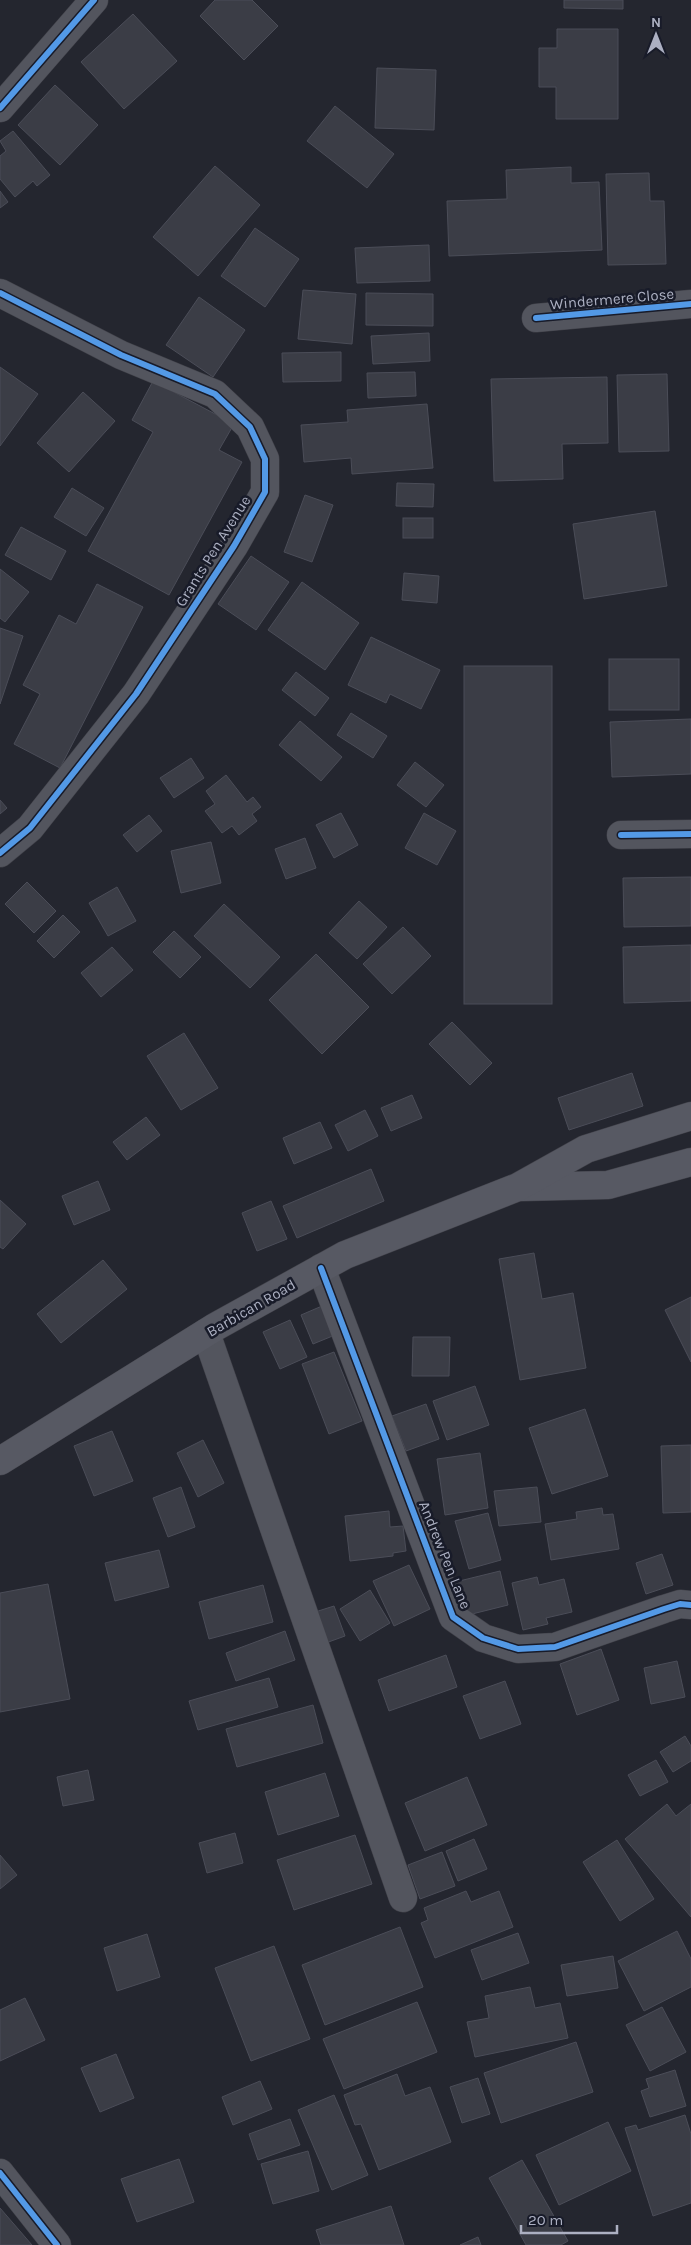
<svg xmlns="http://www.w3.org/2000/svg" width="691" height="2245" viewBox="0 0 691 2245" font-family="Karla,sans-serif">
<rect width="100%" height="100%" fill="#24262f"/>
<!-- building -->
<g fill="#3b3d46" stroke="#4b4d58">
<polygon points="215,0 252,0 278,26 244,60 200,16"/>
<polygon points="564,0 623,0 623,9 564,8"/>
<polygon points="133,14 177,61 124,109 81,62"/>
<polygon points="557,29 618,29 618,119 556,119 556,87 539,87 539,48 557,48"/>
<polygon points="377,68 436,70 434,130 375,128"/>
<polygon points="55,85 98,125 60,165 18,125"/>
<polygon points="335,106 394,154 367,188 307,141"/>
<polygon points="13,131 50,175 37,186 33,181 15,197 0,179 0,156 6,151 0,141"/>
<polygon points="215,166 260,205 198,276 153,237"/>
<polygon points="571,167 571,183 599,182 602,250 449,256 447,201 507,199 506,170"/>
<polygon points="649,173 650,201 664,201 666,264 608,265 606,174"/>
<polygon points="0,191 8,202 0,208"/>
<polygon points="255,228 299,259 265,307 221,276"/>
<polygon points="429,245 430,281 357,283 355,248"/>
<polygon points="303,290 356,294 352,344 298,339"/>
<polygon points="366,293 433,294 433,326 366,325"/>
<polygon points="199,297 245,330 213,377 166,345"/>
<polygon points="429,333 430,361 373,364 371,336"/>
<polygon points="341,352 341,381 283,382 282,353"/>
<polygon points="0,367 38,394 0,446"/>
<polygon points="415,372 416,396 368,398 367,373"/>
<polygon points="667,374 669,451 619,452 617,375"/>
<polygon points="607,377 608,443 562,444 563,479 494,481 491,379"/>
<polygon points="153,381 234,424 219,450 242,462 169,595 88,551 153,432 132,420"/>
<polygon points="83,392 115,421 69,472 37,443"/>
<polygon points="427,404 433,468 352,474 351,458 304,462 301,425 348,422 347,410"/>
<polygon points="397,483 434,484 433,507 396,506"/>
<polygon points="72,488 104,508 86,536 54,517"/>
<polygon points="305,495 333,505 312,562 284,552"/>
<polygon points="655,511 667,586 584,599 573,524"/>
<rect x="403" y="518" width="30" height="20"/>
<polygon points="21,527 66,551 51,580 5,555"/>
<polygon points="251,556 289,582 256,630 218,604"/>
<polygon points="0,569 29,592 5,622 0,618"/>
<polygon points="404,573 439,576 437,603 402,600"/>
<polygon points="302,582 359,623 325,670 268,630"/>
<polygon points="97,584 143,607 60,768 14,744 40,694 23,685 59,615 76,624"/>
<polygon points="0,628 23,636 0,704"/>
<polygon points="371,637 440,670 421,709 390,694 386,703 348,685"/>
<rect x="609" y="659" width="70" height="51"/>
<rect x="464" y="666" width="88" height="338"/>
<polygon points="296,672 329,698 315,716 282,690"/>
<polygon points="351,713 387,736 373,758 337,735"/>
<polygon points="691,719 691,774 612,777 610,722"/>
<polygon points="300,721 342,757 321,781 279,745"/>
<polygon points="191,758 204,778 174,798 160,778"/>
<polygon points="415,762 444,785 426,807 397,785"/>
<polygon points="226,775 247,802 253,797 261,807 252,814 257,821 239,835 232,826 222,833 205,811 215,804 206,791"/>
<polygon points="0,800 7,808 0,814"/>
<polygon points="341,813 358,845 334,858 316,825"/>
<polygon points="424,813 456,831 437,865 405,848"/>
<polygon points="149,815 162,831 137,852 123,835"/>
<polygon points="305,838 316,868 286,879 275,849"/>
<polygon points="211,842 221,883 181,893 171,851"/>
<polygon points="691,877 691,926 624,927 623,878"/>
<polygon points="27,882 56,911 34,933 5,904"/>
<polygon points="117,887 136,921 108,936 89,903"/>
<polygon points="359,901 387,927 357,959 329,933"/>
<polygon points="224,904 280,957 250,988 194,936"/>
<polygon points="63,915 80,932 54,958 37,941"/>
<polygon points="403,927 431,956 392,994 363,964"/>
<polygon points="174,931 201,957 180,978 153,952"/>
<polygon points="691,945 691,1001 624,1003 623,947"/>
<polygon points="112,947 133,970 101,997 81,973"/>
<polygon points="316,954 369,1007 322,1054 269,1000"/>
<polygon points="452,1022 492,1063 470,1085 429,1044"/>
<polygon points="184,1033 218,1088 181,1110 147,1056"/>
<polygon points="632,1073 643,1106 569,1130 558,1098"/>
<polygon points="412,1095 422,1118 391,1131 381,1108"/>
<polygon points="365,1110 378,1136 348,1151 335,1125"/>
<polygon points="146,1117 160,1135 127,1160 113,1142"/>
<polygon points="320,1122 332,1148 294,1164 283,1138"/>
<polygon points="371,1169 384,1201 297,1238 283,1206"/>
<polygon points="98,1181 110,1210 74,1225 62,1196"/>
<polygon points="0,1200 26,1224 3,1249 0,1247"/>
<polygon points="271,1201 287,1239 257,1251 242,1213"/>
<polygon points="534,1253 542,1299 573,1293 586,1368 520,1380 499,1259"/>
<polygon points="103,1260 127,1289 61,1343 37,1314"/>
<polygon points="691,1297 691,1362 665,1310"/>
<polygon points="322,1306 335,1335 313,1344 301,1315"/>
<polygon points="290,1320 307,1357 280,1369 263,1332"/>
<polygon points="413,1337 450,1337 449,1376 412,1376"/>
<polygon points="334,1352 362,1421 329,1434 302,1364"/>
<polygon points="475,1386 489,1425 447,1440 433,1401"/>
<polygon points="426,1404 439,1439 406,1451 392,1416"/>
<polygon points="585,1409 608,1476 552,1494 529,1428"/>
<polygon points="112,1431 133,1481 94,1496 74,1446"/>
<polygon points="203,1440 224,1483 198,1497 177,1453"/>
<polygon points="691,1445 691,1512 663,1513 661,1446"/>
<polygon points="480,1453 488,1508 445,1515 437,1459"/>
<polygon points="181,1487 195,1527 168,1537 153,1498"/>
<polygon points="537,1487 541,1522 499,1526 494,1491"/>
<polygon points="602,1508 603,1515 613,1514 619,1549 551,1560 545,1524 577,1519 576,1512"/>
<polygon points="389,1511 390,1527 403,1526 406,1551 393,1553 393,1556 350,1561 345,1516"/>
<polygon points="488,1513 501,1560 469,1569 455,1521"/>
<polygon points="159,1550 169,1587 115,1601 105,1563"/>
<polygon points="662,1554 673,1585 646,1594 636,1563"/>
<polygon points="409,1565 430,1609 394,1626 373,1581"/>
<polygon points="500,1571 508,1605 456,1618 447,1584"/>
<polygon points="537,1577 539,1585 564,1579 572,1612 546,1618 548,1624 523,1630 512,1583"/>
<polygon points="48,1584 70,1699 0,1712 0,1593"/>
<polygon points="263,1585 273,1622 209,1639 199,1602"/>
<polygon points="370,1590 390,1623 360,1641 340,1609"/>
<polygon points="334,1606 345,1636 323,1644 312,1613"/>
<polygon points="285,1631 295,1660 236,1681 226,1653"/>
<polygon points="601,1649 619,1700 577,1715 560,1664"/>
<polygon points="446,1655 457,1687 389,1711 378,1680"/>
<polygon points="677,1661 685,1697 651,1704 644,1668"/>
<polygon points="269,1678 278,1707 198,1730 189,1701"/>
<polygon points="505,1681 521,1724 480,1739 463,1696"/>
<polygon points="313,1705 323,1743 237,1767 226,1729"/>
<polygon points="685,1736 691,1746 691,1761 673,1772 660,1752"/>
<polygon points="656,1760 668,1782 640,1796 628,1775"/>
<polygon points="88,1770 94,1800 63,1806 57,1777"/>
<polygon points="325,1773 339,1816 278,1835 265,1792"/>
<polygon points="467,1777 487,1825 425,1851 405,1803"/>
<polygon points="667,1804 676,1816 691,1804 691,1917 625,1839"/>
<polygon points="235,1833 243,1863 207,1873 199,1843"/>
<polygon points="355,1835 372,1884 294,1910 277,1860"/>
<polygon points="474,1839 487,1869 458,1881 446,1851"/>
<polygon points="617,1840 654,1899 620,1921 583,1862"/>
<polygon points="442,1852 455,1886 420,1899 408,1865"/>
<polygon points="0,1855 17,1875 0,1889"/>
<polygon points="466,1891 471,1902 499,1891 513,1927 435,1958 421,1923 428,1920 424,1908"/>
<polygon points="400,1927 423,1987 325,2025 302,1965"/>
<polygon points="677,1931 691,1959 691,1987 644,2011 618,1961"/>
<polygon points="518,1933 529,1963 482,1980 471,1950"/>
<polygon points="147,1934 160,1977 117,1991 104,1948"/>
<polygon points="274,1946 310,2039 251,2061 215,1968"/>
<polygon points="613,1956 618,1988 567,1996 561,1965"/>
<polygon points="530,1987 535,2008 560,2003 568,2038 475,2057 467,2022 489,2018 485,1996"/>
<polygon points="25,1998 45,2040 0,2061 0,2010"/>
<polygon points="417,2002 437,2052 344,2089 323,2039"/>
<polygon points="662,2007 686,2052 650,2071 626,2025"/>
<polygon points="576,2042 593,2092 501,2123 484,2073"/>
<polygon points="116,2054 134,2098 100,2112 81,2068"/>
<polygon points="675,2070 686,2106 650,2117 641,2091 649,2088 646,2079"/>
<polygon points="397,2074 405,2096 430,2087 451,2142 379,2170 361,2124 355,2125 344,2095"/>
<polygon points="478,2078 490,2114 462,2123 450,2087"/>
<polygon points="260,2081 272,2109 233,2125 222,2097"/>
<polygon points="334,2095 368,2175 332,2190 298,2110"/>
<polygon points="685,2115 691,2134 691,2203 653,2216 625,2128 636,2125 638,2130"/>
<polygon points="290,2119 300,2145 258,2160 249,2134"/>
<polygon points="608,2122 631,2171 559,2205 536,2155"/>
<polygon points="308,2151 319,2191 273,2204 261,2164"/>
<polygon points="179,2159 194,2202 137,2222 121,2179"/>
<polygon points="522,2160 568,2241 561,2245 526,2245 489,2178"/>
<polygon points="391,2206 404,2245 321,2245 316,2230"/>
<polygon points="0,2208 32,2245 0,2245"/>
<polygon points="478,2237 481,2245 460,2245"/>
</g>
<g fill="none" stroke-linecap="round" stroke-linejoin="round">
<!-- street casing -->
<g stroke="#404149" stroke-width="29">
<g id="street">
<polyline points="0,108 94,0"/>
<polyline points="0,293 121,355 215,394 250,427 265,459 265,492 234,546 136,694 30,828 0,853"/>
<polyline points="536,318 691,304"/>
<polyline points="621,835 691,834"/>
<polyline points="321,1268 453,1617 483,1638 518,1649 555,1647 664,1609 680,1604 691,1605"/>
<polyline points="206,1333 403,1898"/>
<polyline points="0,2173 57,2245"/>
</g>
</g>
<!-- secondary casing -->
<g stroke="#404149" stroke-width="29">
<g id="secondary">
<polyline points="522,1187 608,1185 691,1162"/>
<polyline points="0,1461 215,1327 345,1255 518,1187 586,1149 691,1116"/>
</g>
</g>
<!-- street -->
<use href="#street" stroke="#53555e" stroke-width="28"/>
<!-- secondary -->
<use href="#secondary" stroke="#575963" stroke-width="28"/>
<!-- cycleway casing -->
<g stroke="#181b29" stroke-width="9">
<g id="cycleway">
<polyline points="0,108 94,0"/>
<polyline points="0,293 121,355 215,394 250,427 265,459 265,492 234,546 136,694 30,828 0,853"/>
<polyline points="536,318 691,304"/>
<polyline points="621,835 691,834"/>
<polyline points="321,1268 453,1617 483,1638 518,1649 555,1647 664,1609 680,1604 691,1605"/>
<polyline points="0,2173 57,2245"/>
</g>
</g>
<!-- cycleway -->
<use href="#cycleway" stroke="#5399e6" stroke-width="6"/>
</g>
<g text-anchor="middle" stroke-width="5" stroke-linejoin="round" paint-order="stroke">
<!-- street labels -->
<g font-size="15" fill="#acb0c2" stroke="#181b29">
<text transform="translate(612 299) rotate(-5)" y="5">Windermere Close</text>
<text transform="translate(213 551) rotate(-58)" y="5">Grants Pen Avenue</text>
<text transform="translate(251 1308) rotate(-30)" y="5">Barbican Road</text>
<text transform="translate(445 1555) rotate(68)" y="5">Andrew Pen Lane</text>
</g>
</g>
<!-- north arrow -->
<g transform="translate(656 35)" stroke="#181b29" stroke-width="4" paint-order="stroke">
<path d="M0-4L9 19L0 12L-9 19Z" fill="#acb0c2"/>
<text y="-8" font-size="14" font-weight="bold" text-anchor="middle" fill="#acb0c2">N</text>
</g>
<!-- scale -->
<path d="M521 2225v8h96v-8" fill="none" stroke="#acb0c2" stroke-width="2.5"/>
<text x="528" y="2225" font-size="15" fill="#acb0c2" stroke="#181b29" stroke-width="4" paint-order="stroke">20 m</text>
</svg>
